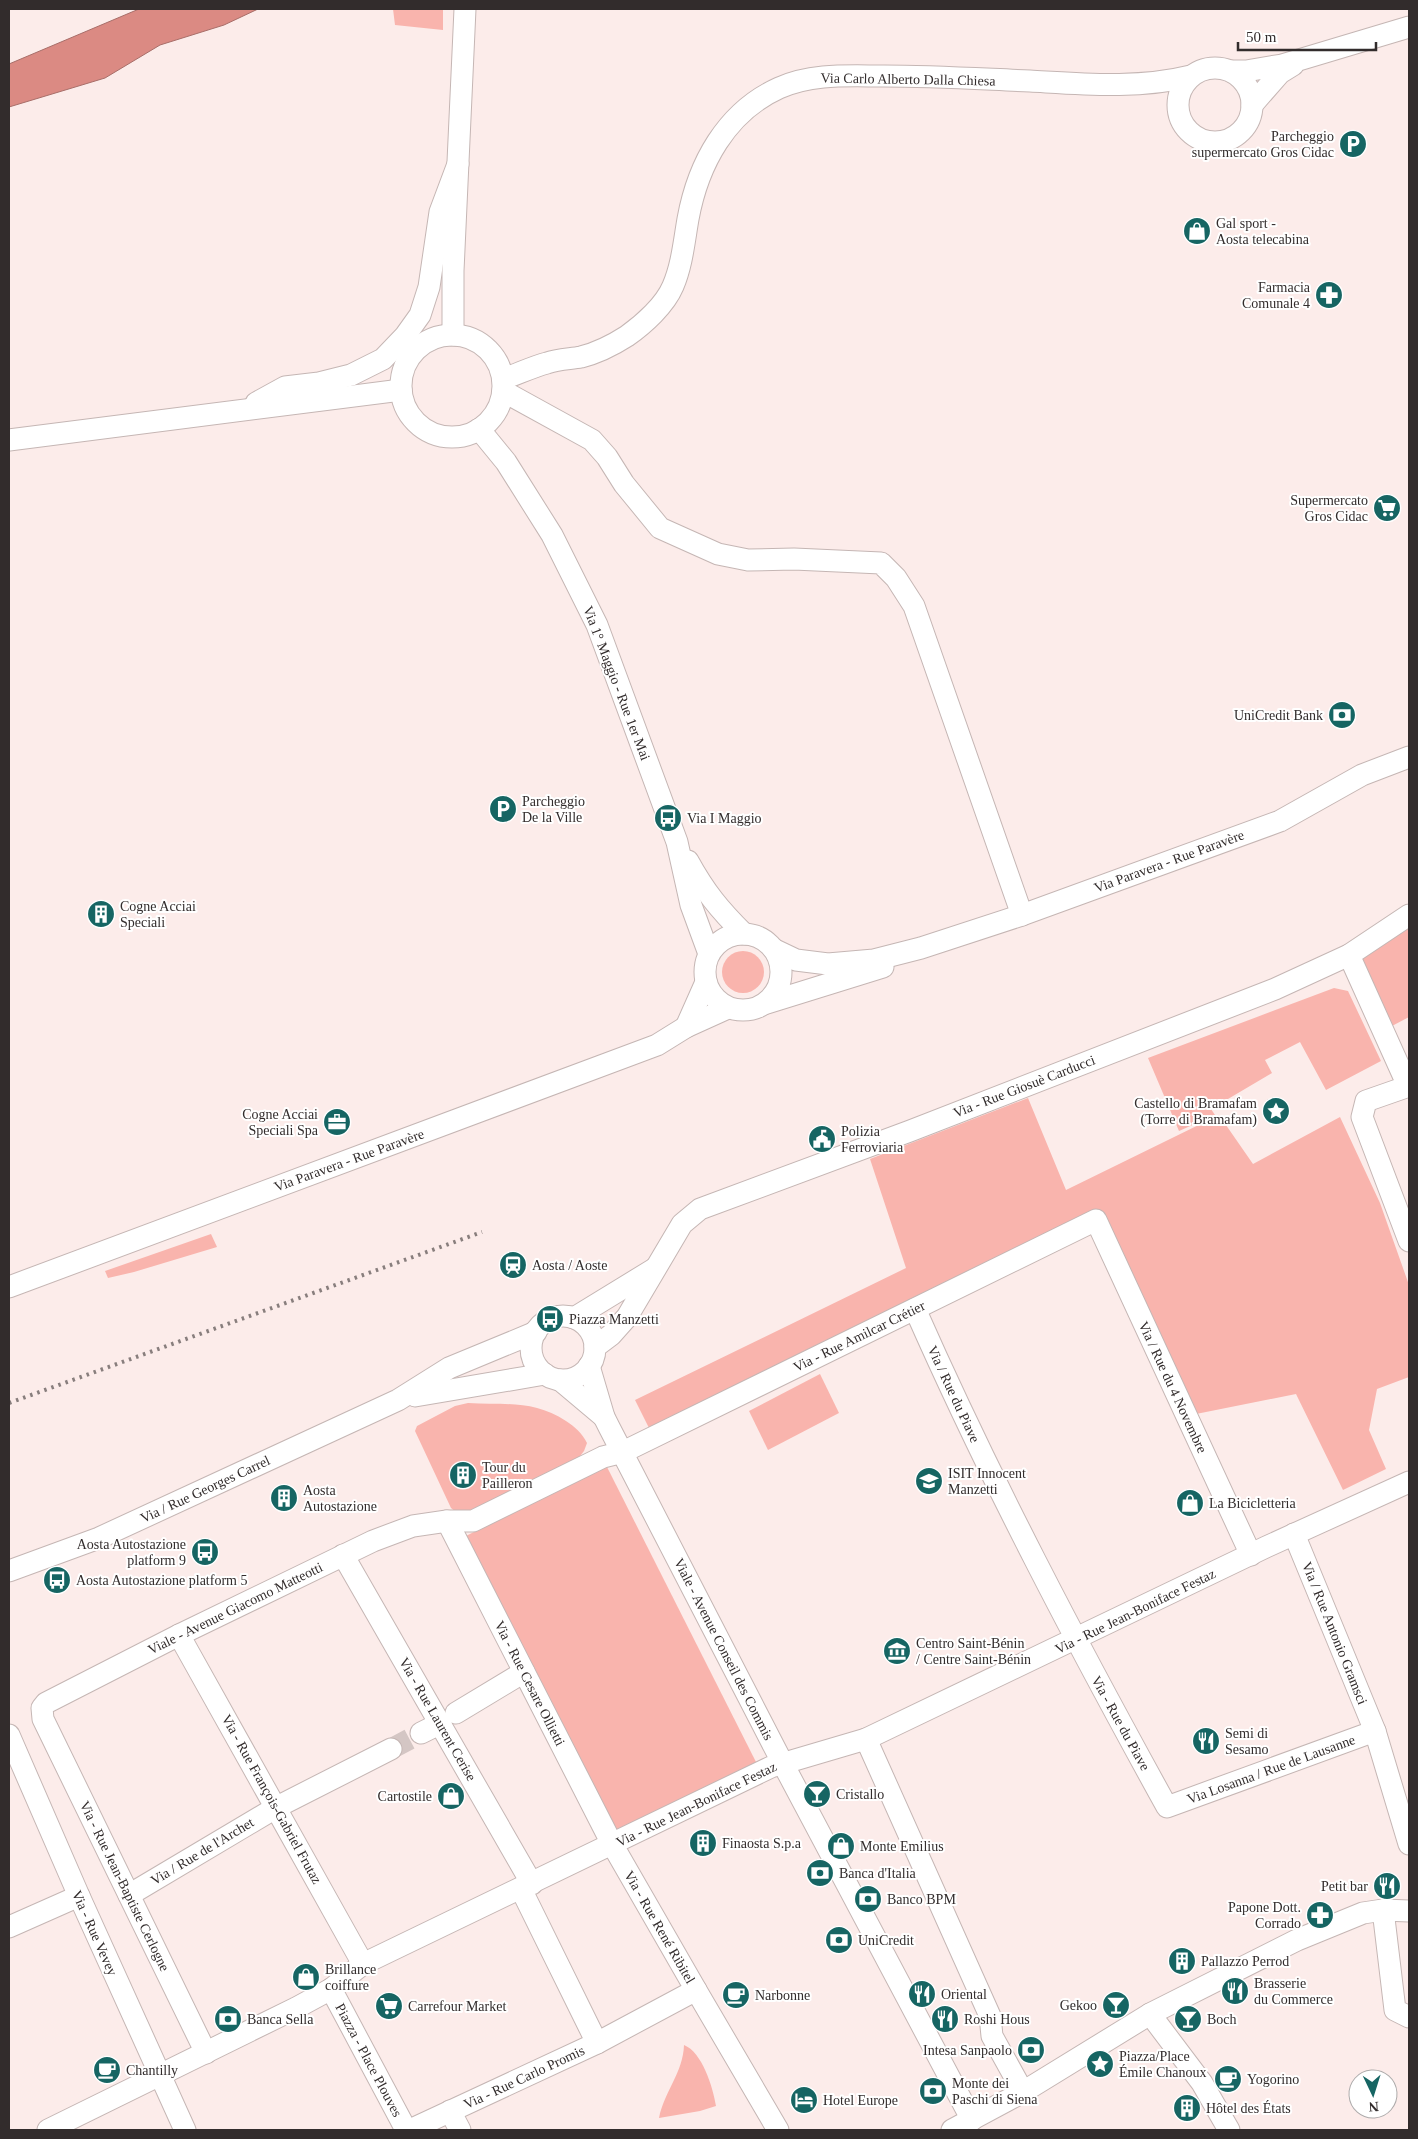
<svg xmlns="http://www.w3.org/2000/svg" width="1418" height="2139" viewBox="0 0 1418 2139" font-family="'Times New Roman',serif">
<rect width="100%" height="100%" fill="#fcecea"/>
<!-- green -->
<g fill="#f9b4ad">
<polygon points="393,9 443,9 443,30 395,25"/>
<polygon points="1409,927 1409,1017 1392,1026 1361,957"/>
<circle cx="743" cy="972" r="21"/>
<polygon points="1334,988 1348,991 1381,1061 1326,1090 1300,1042 1265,1060 1272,1073 1211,1109 1215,1115 1179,1131 1148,1058"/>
<polygon points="1028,1098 1066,1190 1219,1115 1253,1164 1340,1117 1380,1203 1409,1285 1409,1377 1377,1389 1369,1430 1386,1469 1343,1490 1296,1394 1191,1415 1099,1212 650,1430 635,1400 906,1268 870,1159"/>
<polygon points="211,1234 217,1247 134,1272 108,1278 105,1271"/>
<polygon points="820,1374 839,1413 768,1450 749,1411"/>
<path d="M 468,1403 C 505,1405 534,1400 566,1421 C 575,1427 582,1433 587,1443 L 584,1451 L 577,1460 L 466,1512 L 456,1512 L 451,1508 L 415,1431 L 417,1426 L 455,1406 Z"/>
<polygon points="606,1465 756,1762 614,1833 464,1537"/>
<path d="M 684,2045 C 702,2052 713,2087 716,2106 L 700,2111 L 659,2118 C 665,2090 683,2073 684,2045 Z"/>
</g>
<!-- water -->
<polygon fill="#db8a83" stroke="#a86e69" points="139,9 258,9 224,25 160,45 105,78 9,107 9,64"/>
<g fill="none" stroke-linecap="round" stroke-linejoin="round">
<!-- minor-tunnel -->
<polyline stroke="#d4c6c4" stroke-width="21" stroke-dasharray="21 11" stroke-linecap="butt" points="391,1749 421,1733"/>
<!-- minor casing -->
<g stroke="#c5b6b4" stroke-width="23">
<g id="minor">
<circle cx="1215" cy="105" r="37"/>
<polyline points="1231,71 1246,71 1282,65 1409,27"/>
<polyline points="1252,105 1280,73 1293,65"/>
<polyline points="453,335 453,271 465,9"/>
<circle cx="452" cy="386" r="51"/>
<path d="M 503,379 C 518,374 532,367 547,363 C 558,359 570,359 581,357 C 597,353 613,345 627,336 C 644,324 665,305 673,286 C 682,265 684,242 688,219 C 698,164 726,112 779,88 C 812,73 849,76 884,76 C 933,76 981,79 1030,81 C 1084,84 1139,89 1191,76"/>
<polyline points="503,391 592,440 607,457 624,484 660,528 718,554 748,560 794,559 881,563 896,578 914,606 1022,915"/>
<polyline points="256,403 285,387 319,383 351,375 383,359 405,336 420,315 429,287 440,212 458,164"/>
<polyline points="479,429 506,462 552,535 597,625 677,842 691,905 709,954"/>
<polyline points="9,440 401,390"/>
<path d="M 688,861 C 705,892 719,909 744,934"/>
<circle cx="743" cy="972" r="38"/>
<polyline points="775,950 796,960 828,964 874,960 921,948 1022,915 1280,821 1362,775 1409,757"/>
<polyline points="1349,955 1408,1086"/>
<polyline points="767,1003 883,967"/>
<polyline points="686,1027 706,982"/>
<polyline points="1409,1086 1366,1101 1362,1117 1409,1241"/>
<polyline points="9,1287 657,1045 686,1027 728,1008"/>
<path d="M 915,1309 C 990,1479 1077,1644 1167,1807 L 1375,1731"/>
<circle cx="563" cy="1348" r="32"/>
<polyline points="574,1318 654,1269"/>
<polyline points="595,1347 611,1335 627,1317 682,1224 700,1209 910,1131 1275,989 1349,955 1409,915"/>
<polyline points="589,1366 604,1417 609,1427 782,1762 972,2120"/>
<polyline points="560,1380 604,1417"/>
<polyline points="415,1396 545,1374"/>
<polyline points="1294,1534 1375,1731 1409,1844"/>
<polyline points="343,1555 532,1884"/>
<polyline points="9,1571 99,1538 398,1400 449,1368 536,1332"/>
<polyline points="179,1635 363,1964"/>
<polyline points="456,1713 524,1672"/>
<polyline points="421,1733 441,1723"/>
<polyline points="9,1735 79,1896 185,2130"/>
<polyline points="866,1739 990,2016 992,2036 1023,2092"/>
<polyline points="521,1889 597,2043"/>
<polyline points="129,1895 277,1807 391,1749"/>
<polyline points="1383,1910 1395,2010 1409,2017"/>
<polyline points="9,1927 79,1896"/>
<polyline points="331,1989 404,2126 409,2130"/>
<polyline points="696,1990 778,2130"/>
<polyline points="1150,2014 1202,2083 1229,2130"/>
<polyline points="206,2053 43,1719 42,1708 46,1703 179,1635 373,1541 413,1526 447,1521 473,1521 603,1457 623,1452 1096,1220 1251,1555"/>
<polyline points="450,2111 460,2130"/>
<polyline points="48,2130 296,2008 331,1989 363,1964 771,1767 866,1739 1266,1547 1409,1482"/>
<polyline points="410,2130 597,2043 696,1990 612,1844 447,1521"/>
<polyline points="952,2130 1023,2092 1150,2014 1297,1940 1363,1913 1383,1910 1409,1911"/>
</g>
</g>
<!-- minor -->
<use href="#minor" stroke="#fff" stroke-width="21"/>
<!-- rail -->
<polyline stroke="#887e7d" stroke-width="4" stroke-dasharray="2.5 5" stroke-linecap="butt" points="9,1403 482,1232"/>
</g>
<!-- icons -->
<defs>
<g id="parking-disc" transform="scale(1.4375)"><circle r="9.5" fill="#166563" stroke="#fff"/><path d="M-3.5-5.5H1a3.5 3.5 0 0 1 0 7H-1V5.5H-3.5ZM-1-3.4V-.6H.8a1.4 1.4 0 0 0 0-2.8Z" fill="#fff"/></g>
<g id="shop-disc" transform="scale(1.4375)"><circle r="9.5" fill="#166563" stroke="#fff"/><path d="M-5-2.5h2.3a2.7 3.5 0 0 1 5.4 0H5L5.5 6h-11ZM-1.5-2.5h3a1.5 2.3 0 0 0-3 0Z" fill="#fff"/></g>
<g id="pharmacy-disc" transform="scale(1.4375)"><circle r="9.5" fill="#166563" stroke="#fff"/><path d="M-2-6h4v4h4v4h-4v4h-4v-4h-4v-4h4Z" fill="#fff"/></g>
<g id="supermarket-disc" transform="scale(1.4375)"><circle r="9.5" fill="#166563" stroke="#fff"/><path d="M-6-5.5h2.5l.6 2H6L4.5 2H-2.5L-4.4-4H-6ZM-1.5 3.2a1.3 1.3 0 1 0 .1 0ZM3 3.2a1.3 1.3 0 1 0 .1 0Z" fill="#fff"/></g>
<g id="bank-disc" transform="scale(1.4375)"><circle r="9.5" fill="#166563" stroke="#fff"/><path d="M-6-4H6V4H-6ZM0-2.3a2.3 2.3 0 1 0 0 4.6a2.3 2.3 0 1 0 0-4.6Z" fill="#fff"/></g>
<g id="bus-disc" transform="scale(1.4375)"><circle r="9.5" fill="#166563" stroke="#fff"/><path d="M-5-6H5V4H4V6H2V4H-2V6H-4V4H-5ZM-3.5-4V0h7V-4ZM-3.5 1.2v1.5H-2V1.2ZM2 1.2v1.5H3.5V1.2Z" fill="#fff"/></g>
<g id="building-disc" transform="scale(1.4375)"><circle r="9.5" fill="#166563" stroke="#fff"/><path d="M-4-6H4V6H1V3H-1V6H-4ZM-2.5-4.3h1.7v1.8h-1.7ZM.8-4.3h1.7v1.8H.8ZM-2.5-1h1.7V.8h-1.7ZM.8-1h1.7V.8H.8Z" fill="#fff"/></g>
<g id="sight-disc" transform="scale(1.4375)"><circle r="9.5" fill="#166563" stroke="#fff"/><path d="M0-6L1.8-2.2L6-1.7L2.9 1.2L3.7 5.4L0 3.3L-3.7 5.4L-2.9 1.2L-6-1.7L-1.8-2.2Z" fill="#fff"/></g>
<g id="office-disc" transform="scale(1.4375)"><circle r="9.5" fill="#166563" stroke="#fff"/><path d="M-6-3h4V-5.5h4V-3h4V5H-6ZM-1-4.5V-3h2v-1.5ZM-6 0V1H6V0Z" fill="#fff"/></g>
<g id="civic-disc" transform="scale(1.4375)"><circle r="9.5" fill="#166563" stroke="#fff"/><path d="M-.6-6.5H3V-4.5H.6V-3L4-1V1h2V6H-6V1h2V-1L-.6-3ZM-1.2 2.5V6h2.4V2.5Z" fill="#fff"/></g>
<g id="station-disc" transform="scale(1.4375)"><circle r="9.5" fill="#166563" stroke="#fff"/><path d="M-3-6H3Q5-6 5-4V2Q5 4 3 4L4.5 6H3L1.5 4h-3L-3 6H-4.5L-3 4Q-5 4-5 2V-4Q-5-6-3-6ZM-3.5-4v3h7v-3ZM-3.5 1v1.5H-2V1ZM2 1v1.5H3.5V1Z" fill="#fff"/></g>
<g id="school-disc" transform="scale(1.4375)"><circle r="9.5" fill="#166563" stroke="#fff"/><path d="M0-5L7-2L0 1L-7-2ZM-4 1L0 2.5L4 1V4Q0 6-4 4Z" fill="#fff"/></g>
<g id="museum-disc" transform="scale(1.4375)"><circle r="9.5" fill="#166563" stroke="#fff"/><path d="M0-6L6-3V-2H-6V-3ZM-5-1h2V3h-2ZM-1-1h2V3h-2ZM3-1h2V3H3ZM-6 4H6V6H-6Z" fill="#fff"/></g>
<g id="restaurant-disc" transform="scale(1.4375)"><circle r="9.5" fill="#166563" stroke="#fff"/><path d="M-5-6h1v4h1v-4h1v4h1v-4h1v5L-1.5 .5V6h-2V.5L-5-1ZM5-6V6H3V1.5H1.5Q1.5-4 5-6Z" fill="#fff"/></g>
<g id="bar-disc" transform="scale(1.4375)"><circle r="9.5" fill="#166563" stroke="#fff"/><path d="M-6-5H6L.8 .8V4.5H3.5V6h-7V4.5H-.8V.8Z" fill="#fff"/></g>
<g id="cafe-disc" transform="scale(1.4375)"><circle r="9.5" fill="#166563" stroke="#fff"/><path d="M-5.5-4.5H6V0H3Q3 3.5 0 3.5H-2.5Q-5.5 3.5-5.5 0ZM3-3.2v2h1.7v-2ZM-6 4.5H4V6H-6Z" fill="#fff"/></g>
<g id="hotel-disc" transform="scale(1.4375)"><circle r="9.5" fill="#166563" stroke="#fff"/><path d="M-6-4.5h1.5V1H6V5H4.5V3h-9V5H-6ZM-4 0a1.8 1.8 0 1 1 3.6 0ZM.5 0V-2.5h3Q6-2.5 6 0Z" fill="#fff"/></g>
</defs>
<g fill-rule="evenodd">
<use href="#parking-disc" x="1353" y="144"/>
<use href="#shop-disc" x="1197" y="231"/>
<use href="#pharmacy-disc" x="1329" y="295"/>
<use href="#supermarket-disc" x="1387" y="508"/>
<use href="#bank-disc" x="1342" y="715"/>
<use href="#parking-disc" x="503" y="809"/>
<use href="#bus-disc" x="668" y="818"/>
<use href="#building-disc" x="101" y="914"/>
<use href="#sight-disc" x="1276" y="1111"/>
<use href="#office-disc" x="337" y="1122"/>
<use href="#civic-disc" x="822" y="1139"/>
<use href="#station-disc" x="513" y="1265"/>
<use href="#bus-disc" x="550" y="1319"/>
<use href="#building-disc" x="463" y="1475"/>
<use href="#school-disc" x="929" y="1481"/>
<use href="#building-disc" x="284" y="1498"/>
<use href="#shop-disc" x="1190" y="1503"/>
<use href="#bus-disc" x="205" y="1552"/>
<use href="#bus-disc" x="57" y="1580"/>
<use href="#museum-disc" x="897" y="1651"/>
<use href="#restaurant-disc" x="1206" y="1741"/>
<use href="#bar-disc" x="817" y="1794"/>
<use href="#shop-disc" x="451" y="1796"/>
<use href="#building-disc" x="703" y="1843"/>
<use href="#shop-disc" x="841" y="1846"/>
<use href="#bank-disc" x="820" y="1873"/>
<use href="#restaurant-disc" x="1387" y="1886"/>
<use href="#bank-disc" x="868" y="1899"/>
<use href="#pharmacy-disc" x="1320" y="1915"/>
<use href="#bank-disc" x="839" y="1940"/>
<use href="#building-disc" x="1182" y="1961"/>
<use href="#shop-disc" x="306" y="1977"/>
<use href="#restaurant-disc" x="1235" y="1991"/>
<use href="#restaurant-disc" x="922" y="1994"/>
<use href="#cafe-disc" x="736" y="1995"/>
<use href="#bar-disc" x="1116" y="2005"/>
<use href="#supermarket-disc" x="389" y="2006"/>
<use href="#bank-disc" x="228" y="2019"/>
<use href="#restaurant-disc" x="945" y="2019"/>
<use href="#bar-disc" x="1188" y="2019"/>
<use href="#bank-disc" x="1031" y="2050"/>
<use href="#sight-disc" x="1100" y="2064"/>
<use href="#cafe-disc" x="107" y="2070"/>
<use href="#cafe-disc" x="1228" y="2079"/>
<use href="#bank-disc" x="933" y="2091"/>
<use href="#hotel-disc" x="804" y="2100"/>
<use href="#building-disc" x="1187" y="2108"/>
</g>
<g text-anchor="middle" stroke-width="4" stroke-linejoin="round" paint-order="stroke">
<!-- street labels -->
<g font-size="14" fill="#322c2c" stroke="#fff">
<text transform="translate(908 79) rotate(1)" y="5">Via Carlo Alberto Dalla Chiesa</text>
<text transform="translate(617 683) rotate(69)" y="5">Via 1° Maggio - Rue 1er Mai</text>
<text transform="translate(1169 861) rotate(-20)" y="5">Via Paravera - Rue Paravère</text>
<text transform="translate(1024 1086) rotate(-21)" y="5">Via - Rue Giosuè Carducci</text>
<text transform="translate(349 1160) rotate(-20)" y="5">Via Paravera - Rue Paravère</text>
<text transform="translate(859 1336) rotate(-26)" y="5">Via - Rue Amilcar Crétier</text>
<text transform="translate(1173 1387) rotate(65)" y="5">Via / Rue du 4 Novembre</text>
<text transform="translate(954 1394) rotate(65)" y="5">Via / Rue du Piave</text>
<text transform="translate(205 1489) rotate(-25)" y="5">Via / Rue Georges Carrel</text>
<text transform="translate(235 1608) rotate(-26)" y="5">Viale - Avenue Giacomo Matteotti</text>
<text transform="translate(1135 1611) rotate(-26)" y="5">Via - Rue Jean-Boniface Festaz</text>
<text transform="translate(1335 1633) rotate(68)" y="5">Via / Rue Antonio Gramsci</text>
<text transform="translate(724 1649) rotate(63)" y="5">Viale - Avenue Conseil des Commis</text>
<text transform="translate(530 1683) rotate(63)" y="5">Via - Rue Cesare Ollietti</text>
<text transform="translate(438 1719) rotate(60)" y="5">Via - Rue Laurent Cerise</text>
<text transform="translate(1121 1723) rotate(61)" y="5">Via - Rue du Piave</text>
<text transform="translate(1271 1769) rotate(-20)" y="5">Via Losanna / Rue de Lausanne</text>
<text transform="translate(272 1799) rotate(61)" y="5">Via - Rue François-Gabriel Frutaz</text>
<text transform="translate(696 1804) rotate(-26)" y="5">Via - Rue Jean-Boniface Festaz</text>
<text transform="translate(202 1851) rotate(-31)" y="5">Via / Rue de l'Archet</text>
<text transform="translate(125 1886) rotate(64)" y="5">Via - Rue Jean-Baptiste Cerlogne</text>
<text transform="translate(660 1927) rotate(60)" y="5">Via - Rue René Ribitel</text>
<text transform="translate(95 1933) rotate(66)" y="5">Via - Rue Vevey</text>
<text transform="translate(369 2060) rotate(62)" y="5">Piazza - Place Plouves</text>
<text transform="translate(524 2077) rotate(-25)" y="5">Via - Rue Carlo Promis</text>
</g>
<!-- poi labels -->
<g font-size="14" fill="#322c2c" stroke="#fff" text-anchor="start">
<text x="1334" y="141" text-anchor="end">Parcheggio<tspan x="1334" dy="16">supermercato Gros Cidac</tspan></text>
<text x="1216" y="228">Gal sport -<tspan x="1216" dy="16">Aosta telecabina</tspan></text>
<text x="1310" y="292" text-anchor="end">Farmacia<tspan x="1310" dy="16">Comunale 4</tspan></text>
<text x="1368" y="505" text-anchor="end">Supermercato<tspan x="1368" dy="16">Gros Cidac</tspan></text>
<text x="1323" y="720" text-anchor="end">UniCredit Bank</text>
<text x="522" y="806">Parcheggio<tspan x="522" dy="16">De la Ville</tspan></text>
<text x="687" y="823">Via I Maggio</text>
<text x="120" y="911">Cogne Acciai<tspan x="120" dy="16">Speciali</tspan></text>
<text x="1257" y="1108" text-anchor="end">Castello di Bramafam<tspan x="1257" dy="16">(Torre di Bramafam)</tspan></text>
<text x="318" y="1119" text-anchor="end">Cogne Acciai<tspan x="318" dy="16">Speciali Spa</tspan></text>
<text x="841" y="1136">Polizia<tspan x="841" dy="16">Ferroviaria</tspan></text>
<text x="532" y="1270">Aosta / Aoste</text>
<text x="569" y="1324">Piazza Manzetti</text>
<text x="482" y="1472">Tour du<tspan x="482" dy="16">Pailleron</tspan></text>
<text x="948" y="1478">ISIT Innocent<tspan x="948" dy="16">Manzetti</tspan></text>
<text x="303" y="1495">Aosta<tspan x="303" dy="16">Autostazione</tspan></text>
<text x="1209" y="1508">La Bicicletteria</text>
<text x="186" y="1549" text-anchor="end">Aosta Autostazione<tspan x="186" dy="16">platform 9</tspan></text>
<text x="76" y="1585">Aosta Autostazione platform 5</text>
<text x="916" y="1648">Centro Saint-Bénin<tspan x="916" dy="16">/ Centre Saint-Bénin</tspan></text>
<text x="1225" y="1738">Semi di<tspan x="1225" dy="16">Sesamo</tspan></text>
<text x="836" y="1799">Cristallo</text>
<text x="432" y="1801" text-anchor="end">Cartostile</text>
<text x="722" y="1848">Finaosta S.p.a</text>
<text x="860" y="1851">Monte Emilius</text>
<text x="839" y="1878">Banca d'Italia</text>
<text x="1368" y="1891" text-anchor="end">Petit bar</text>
<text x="887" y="1904">Banco BPM</text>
<text x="1301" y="1912" text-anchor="end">Papone Dott.<tspan x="1301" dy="16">Corrado</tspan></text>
<text x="858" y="1945">UniCredit</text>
<text x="1201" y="1966">Pallazzo Perrod</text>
<text x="325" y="1974">Brillance<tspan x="325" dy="16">coiffure</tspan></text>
<text x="1254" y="1988">Brasserie<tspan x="1254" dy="16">du Commerce</tspan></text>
<text x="941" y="1999">Oriental</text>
<text x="755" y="2000">Narbonne</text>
<text x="1097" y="2010" text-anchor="end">Gekoo</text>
<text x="408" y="2011">Carrefour Market</text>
<text x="247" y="2024">Banca Sella</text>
<text x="964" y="2024">Roshi Hous</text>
<text x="1207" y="2024">Boch</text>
<text x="1012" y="2055" text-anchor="end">Intesa Sanpaolo</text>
<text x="1119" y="2061">Piazza/Place<tspan x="1119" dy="16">Émile Chanoux</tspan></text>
<text x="126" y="2075">Chantilly</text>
<text x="1247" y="2084">Yogorino</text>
<text x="952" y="2088">Monte dei<tspan x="952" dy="16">Paschi di Siena</tspan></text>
<text x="823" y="2105">Hotel Europe</text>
<text x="1206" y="2113">Hôtel des États</text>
</g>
</g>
<!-- border -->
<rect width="1418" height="2139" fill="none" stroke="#322c2c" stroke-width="20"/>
<!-- north arrow -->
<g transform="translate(1373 2094) rotate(176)"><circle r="24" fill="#ffffff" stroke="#adabab"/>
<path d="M0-4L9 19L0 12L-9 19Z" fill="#166563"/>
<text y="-8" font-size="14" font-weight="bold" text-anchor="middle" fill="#322c2c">N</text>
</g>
<!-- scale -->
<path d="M1238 42v8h138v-8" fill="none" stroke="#322c2c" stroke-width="2.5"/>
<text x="1246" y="42" font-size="15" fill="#322c2c" stroke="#ffffff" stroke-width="4" paint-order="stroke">50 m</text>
</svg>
